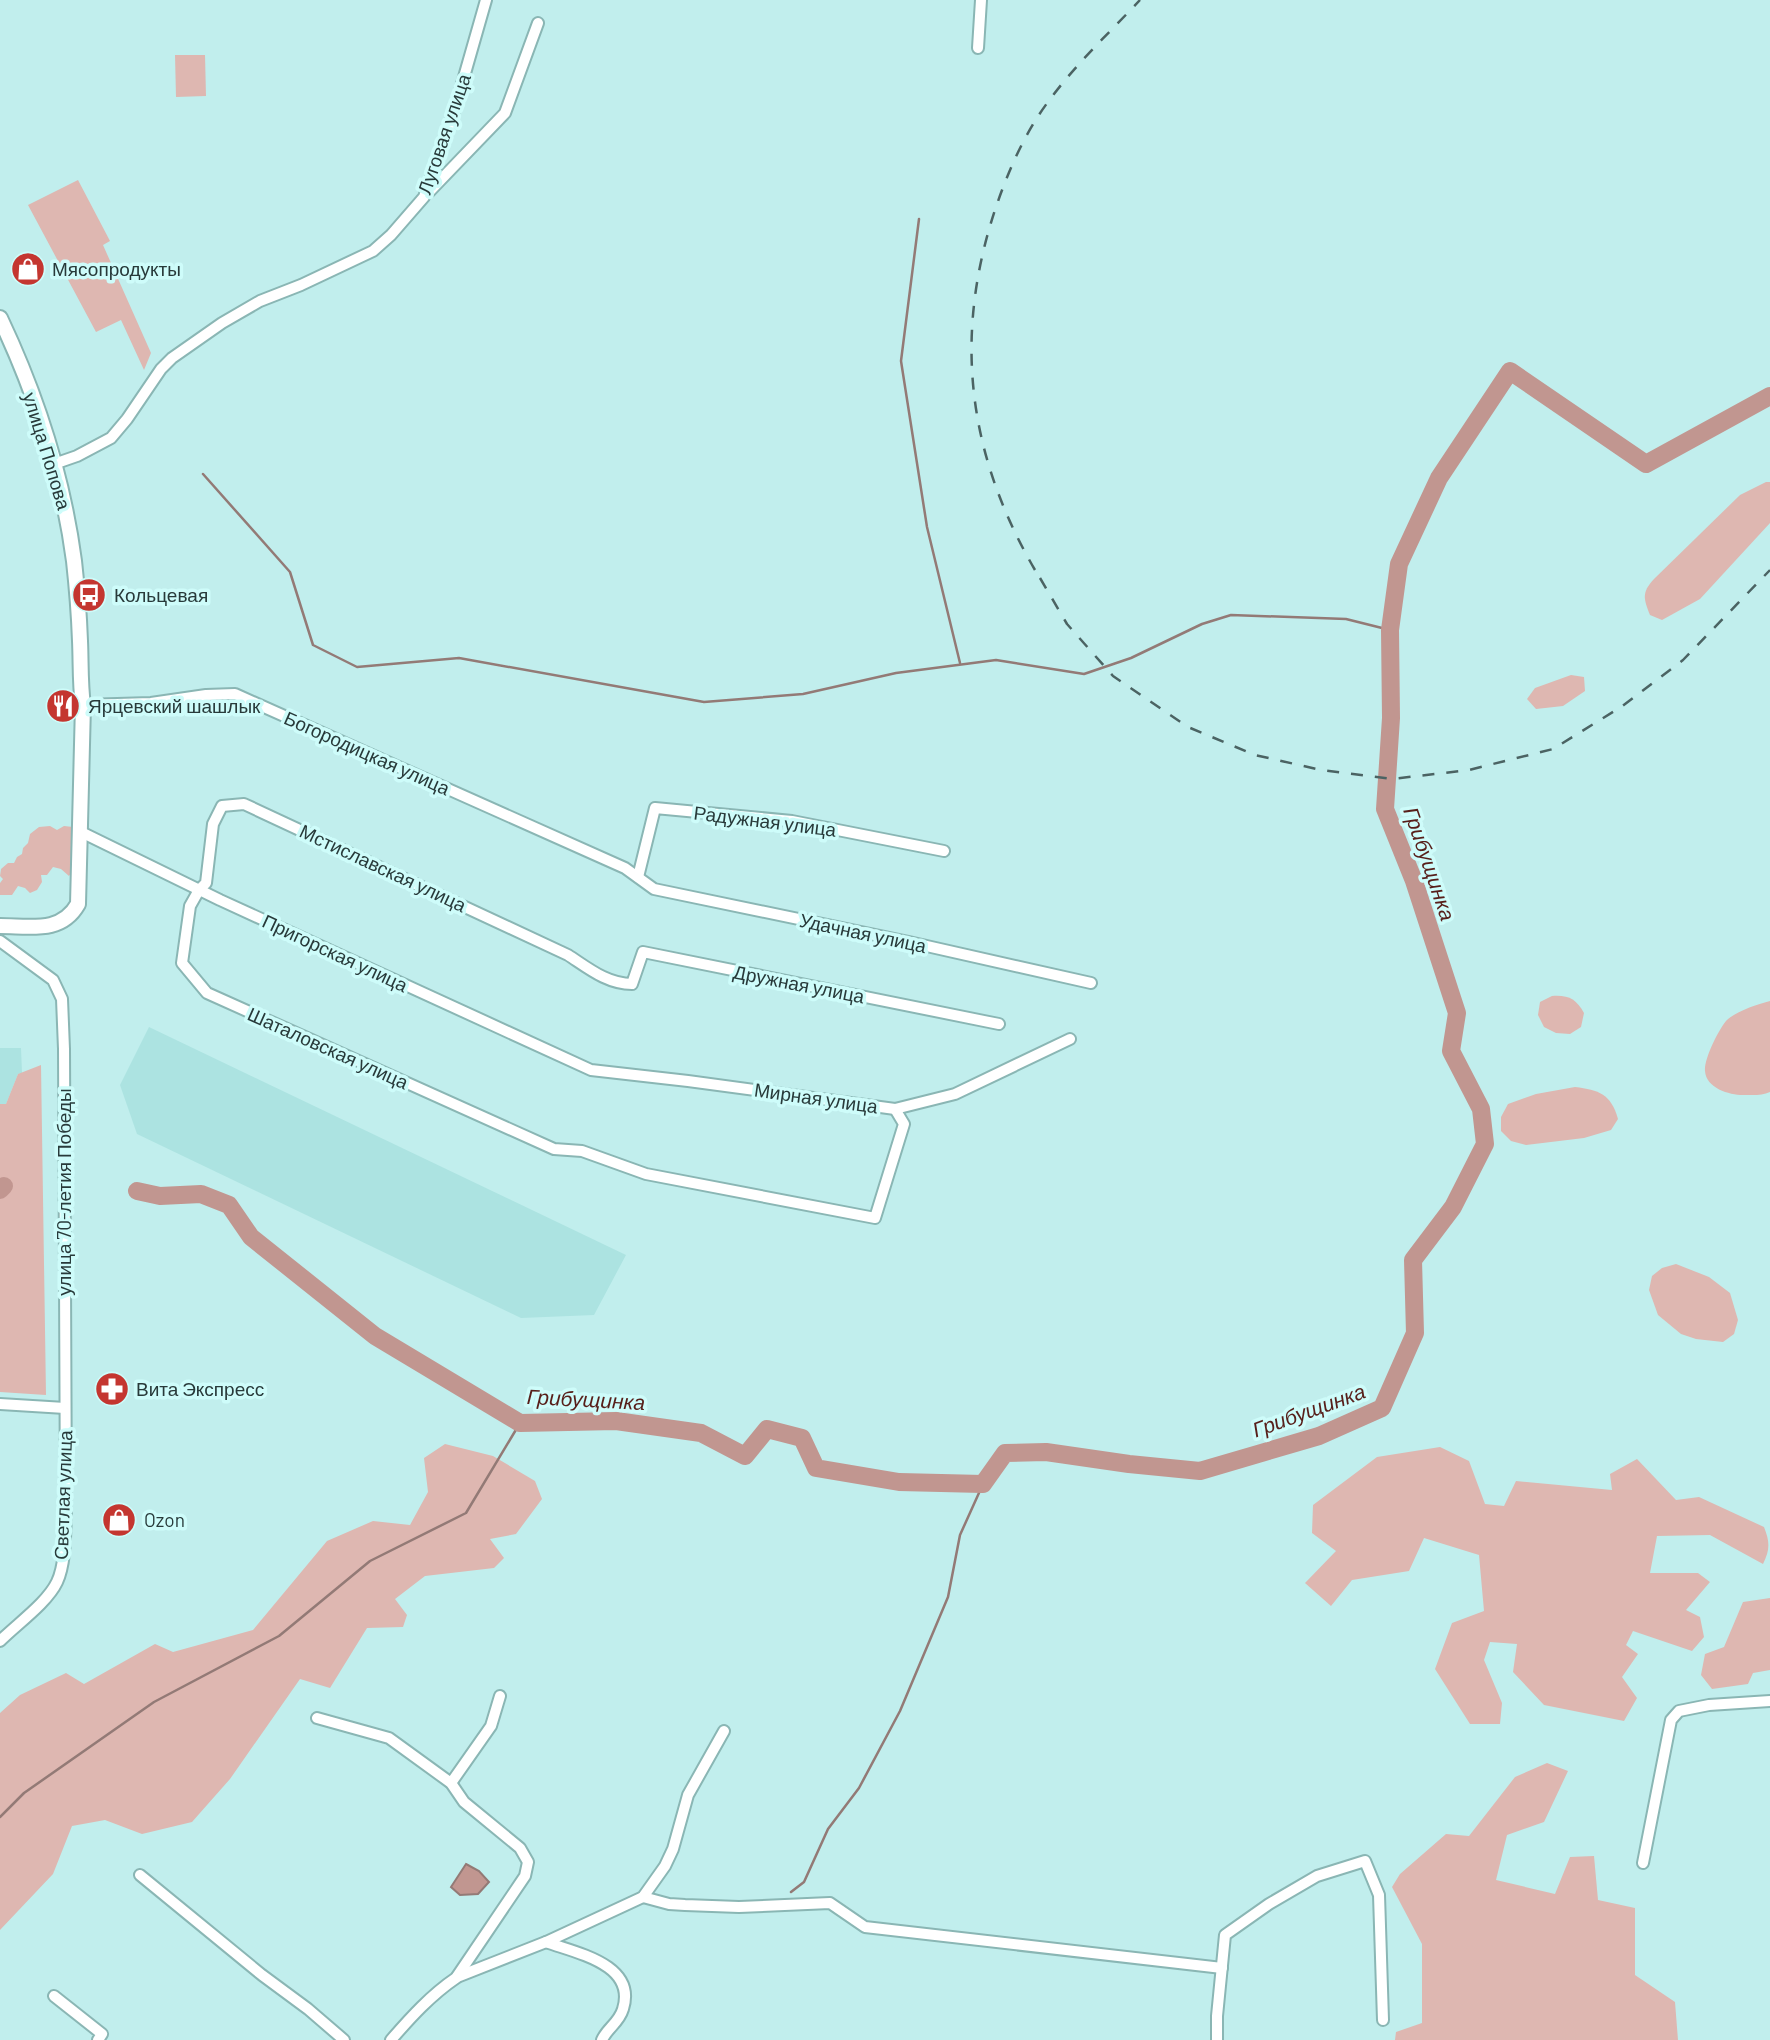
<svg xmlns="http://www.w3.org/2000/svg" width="1770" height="2040" viewBox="0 0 1770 2040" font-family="Barlow,sans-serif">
<rect width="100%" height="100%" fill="#c1eeed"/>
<!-- built -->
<g fill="#ace3e1">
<polygon points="149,1027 626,1255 594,1315 521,1318 137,1134 120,1085"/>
<polygon points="0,1048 21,1048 22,1073 18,1074 6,1104 0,1104"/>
</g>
<!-- green -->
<g fill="#deb7b1">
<polygon points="175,55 205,55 206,96 176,97"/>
<polygon points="78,180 110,241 103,245 151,353 144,370 121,320 96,332 28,205"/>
<path d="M 1766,482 L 1770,482 L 1770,523 L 1700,599 L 1662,620 L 1650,615 C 1643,598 1642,592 1654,579 L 1740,495 Z"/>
<polygon points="1571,675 1584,677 1585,691 1563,706 1536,709 1527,699 1535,688"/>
<path d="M 50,826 L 57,830 L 64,826 L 73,827 C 77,841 78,865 69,876 L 61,869 L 53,867 L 47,875 L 41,875 L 42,882 L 37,890 L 30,893 L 25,888 L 18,886 L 12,895 L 0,895 L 0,883 L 3,879 L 0,876 L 1,869 L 8,863 L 14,863 L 17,857 L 22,854 L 23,848 L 28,843 L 30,834 L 39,827 Z"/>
<path d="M 1552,996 C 1569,995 1576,999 1584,1013 L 1581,1027 L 1570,1034 L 1556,1033 L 1544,1027 L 1538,1015 L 1540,1002 Z"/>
<path d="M 1770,1001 L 1770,1092 C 1762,1096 1752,1095 1743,1095 C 1729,1095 1706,1088 1705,1071 C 1704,1059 1718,1031 1726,1021 C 1734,1012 1758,1004 1770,1001 Z"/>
<polygon points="41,1065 46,1395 0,1392 0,1104 6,1104 18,1074"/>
<path d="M 1575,1087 C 1599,1090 1611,1094 1618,1119 L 1611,1130 L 1584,1138 L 1526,1145 L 1511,1141 L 1501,1131 L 1501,1117 L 1508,1104 L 1536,1094 Z"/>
<polygon points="1676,1264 1709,1277 1730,1293 1738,1320 1734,1334 1723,1342 1696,1339 1681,1334 1658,1315 1649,1290 1652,1276 1662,1268"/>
<polygon points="445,1444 493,1456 535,1481 542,1499 516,1534 490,1539 504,1558 494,1568 425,1576 395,1599 407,1615 403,1627 367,1628 330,1688 300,1679 230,1779 192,1822 142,1834 105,1820 72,1826 53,1874 0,1930 0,1713 20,1695 66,1673 84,1684 155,1644 173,1652 253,1630 327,1541 373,1521 410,1525 428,1492 424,1458"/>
<path d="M 1440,1447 L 1469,1461 L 1485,1504 L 1504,1506 L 1516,1481 L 1612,1490 L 1610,1474 L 1637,1459 L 1676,1500 L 1699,1497 L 1764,1527 C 1770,1542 1770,1550 1763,1564 L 1710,1535 L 1657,1536 L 1650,1573 L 1698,1573 L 1710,1582 L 1686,1610 L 1700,1617 L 1704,1637 L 1692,1651 L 1633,1631 L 1626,1645 L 1638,1654 L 1622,1677 L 1637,1698 L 1624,1721 L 1544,1705 L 1513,1672 L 1517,1644 L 1490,1642 L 1484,1660 L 1502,1703 L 1500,1724 L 1470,1724 L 1435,1669 L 1452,1623 L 1484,1611 L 1479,1555 L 1424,1538 L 1409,1571 L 1352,1580 L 1331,1606 L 1305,1583 L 1336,1551 L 1312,1533 L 1313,1505 L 1377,1457 Z"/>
<polygon points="1770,1598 1770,1670 1753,1673 1748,1684 1712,1689 1701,1675 1705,1654 1724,1647 1743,1602"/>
<polygon points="1547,1763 1568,1771 1544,1822 1507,1835 1496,1880 1555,1894 1570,1857 1594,1856 1598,1900 1635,1908 1635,1975 1675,2002 1678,2040 1395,2040 1396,2032 1422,2023 1422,1944 1392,1887 1400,1874 1446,1834 1469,1836 1515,1777"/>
</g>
<!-- water -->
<polygon fill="#c19690" stroke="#937a76" stroke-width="2" points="466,1864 479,1871 489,1882 478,1894 460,1895 451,1887"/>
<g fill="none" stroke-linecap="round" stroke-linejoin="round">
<!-- stream -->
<g stroke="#937a76" stroke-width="2.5">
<polyline points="919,219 901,361 927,527 960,663"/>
<polyline points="203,474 290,572 313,645 357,667 459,658 704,702 803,694 896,673 996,660 1084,674 1131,658 1202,624 1231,615 1346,619 1390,630"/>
<polyline points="0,1817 24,1793 154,1702 279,1636 370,1561 466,1513 520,1423"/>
<polyline points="791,1892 804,1882 828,1829 859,1788 900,1711 948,1597 960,1535 983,1484"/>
</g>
<!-- river -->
<g stroke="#c19690" stroke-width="18">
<polyline points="0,1190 4,1186"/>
<polyline points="137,1191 160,1196 201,1194 229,1205 251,1237 375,1336 520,1423 616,1421 701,1433 745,1456 767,1429 802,1438 816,1468 899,1482 983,1484 1005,1453 1046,1452 1129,1464 1200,1471 1319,1436 1382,1408 1415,1333 1413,1260 1453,1207 1485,1144 1481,1109 1451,1051 1457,1013 1414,881 1385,809 1391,718 1390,630 1399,564 1439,478 1510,371 1646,464 1770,396"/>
</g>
<!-- street casing -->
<g stroke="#8ab6b4" stroke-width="14">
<g id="street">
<polyline points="978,48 981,0"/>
<polyline points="429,192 505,113 538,23"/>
<polyline points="54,464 77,456 111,438 127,419 161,369 172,358 222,323 260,301 301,285 373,251 391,235 424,197 454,112 486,0"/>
<polyline points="83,705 151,703 206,695 235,694 625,868 654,889 909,942 1091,983"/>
<polyline points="81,832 220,900 591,1070 688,1081 895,1109 955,1094 1070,1039"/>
<polyline points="638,877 655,808 792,821 944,851"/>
<path d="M 0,941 L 53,980 L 62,999 L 64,1049 L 66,1511 C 65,1532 66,1563 57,1582 C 47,1603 17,1624 0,1641"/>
<path d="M 895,1109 L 904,1124 L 875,1218 L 646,1174 L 582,1151 L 554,1149 L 207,993 L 182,963 L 190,906 L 199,890 L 206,883 L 213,824 L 222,806 L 244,804 L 568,955 C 588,968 607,984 632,984 L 643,952 L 999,1024"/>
<polyline points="0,1404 65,1408"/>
<path d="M 317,1718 L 389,1738 L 451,1783 L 464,1802 L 520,1848 L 528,1862 L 525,1876 L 456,1978 C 431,1995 411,2017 391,2040"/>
<polyline points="451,1783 491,1726 500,1696"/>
<polyline points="1643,1863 1671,1720 1679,1711 1709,1705 1770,1701"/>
<polyline points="140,1875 262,1975 308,2009 344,2040"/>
<polyline points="643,1897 669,1904 685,1905 739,1907 830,1903 865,1927 1222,1968"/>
<path d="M 546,1942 C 576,1953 637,1964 623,2009 C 619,2023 607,2028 602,2040"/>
<polyline points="457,1977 546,1942 643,1897 665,1866 673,1849 688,1795 724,1731"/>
<polyline points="54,1996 102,2034 98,2040"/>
<polyline points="1217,2040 1217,2016 1225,1935 1269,1904 1317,1876 1365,1861 1379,1895 1383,2020"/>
</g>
</g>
<!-- secondary casing -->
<g stroke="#8ab6b4" stroke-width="18">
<path id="secondary" d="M 0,318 C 36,394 63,478 74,561 C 77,588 79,614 80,641 C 81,662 80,684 83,705 L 78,904 C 61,934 30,926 0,926"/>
</g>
<!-- street -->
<use href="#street" stroke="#fff" stroke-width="10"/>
<!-- secondary -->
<use href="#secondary" stroke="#fff" stroke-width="14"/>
<!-- rail -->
<g stroke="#4b6363" stroke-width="2.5" stroke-dasharray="12 12" stroke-linecap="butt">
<path d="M 1035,570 C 967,453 953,335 996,207 C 1009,169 1026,130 1051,98 C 1077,63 1110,32 1140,0"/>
<polyline points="1040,578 1067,624 1113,676 1188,727 1255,755 1321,770 1392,779 1469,770 1553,749 1621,707 1683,660 1770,570"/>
</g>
</g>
<!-- icons -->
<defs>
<g id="shop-disc" transform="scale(1.75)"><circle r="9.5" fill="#c43630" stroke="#cefcfa"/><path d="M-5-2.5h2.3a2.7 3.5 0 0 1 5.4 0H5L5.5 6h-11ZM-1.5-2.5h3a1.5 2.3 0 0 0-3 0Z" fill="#fff"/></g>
<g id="bus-disc" transform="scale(1.75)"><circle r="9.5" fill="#c43630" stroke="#cefcfa"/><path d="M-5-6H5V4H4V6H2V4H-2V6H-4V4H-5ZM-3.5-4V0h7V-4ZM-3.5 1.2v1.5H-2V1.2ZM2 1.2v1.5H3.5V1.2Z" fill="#fff"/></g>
<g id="restaurant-disc" transform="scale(1.75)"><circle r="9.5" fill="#c43630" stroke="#cefcfa"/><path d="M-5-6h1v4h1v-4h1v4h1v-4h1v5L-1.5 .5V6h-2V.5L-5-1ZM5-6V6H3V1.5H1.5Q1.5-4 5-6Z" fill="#fff"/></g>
<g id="pharmacy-disc" transform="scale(1.75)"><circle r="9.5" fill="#c43630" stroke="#cefcfa"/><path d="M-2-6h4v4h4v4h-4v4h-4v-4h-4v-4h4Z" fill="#fff"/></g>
</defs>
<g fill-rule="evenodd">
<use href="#shop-disc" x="28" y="269"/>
<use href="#bus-disc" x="89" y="595"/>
<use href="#restaurant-disc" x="63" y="706"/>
<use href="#pharmacy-disc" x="112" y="1389"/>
<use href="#shop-disc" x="119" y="1520"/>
</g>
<g text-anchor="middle" stroke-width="7" stroke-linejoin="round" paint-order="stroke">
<!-- street labels -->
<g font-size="19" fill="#283a3a" stroke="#cefcfa">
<text transform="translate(444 134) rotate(-71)" y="7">Луговая улица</text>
<text transform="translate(47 451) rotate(73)" y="7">улица Попова</text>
<text transform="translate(367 753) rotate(24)" y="7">Богородицкая улица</text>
<text transform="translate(765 821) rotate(7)" y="7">Радужная улица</text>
<text transform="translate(383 868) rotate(25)" y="7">Мстиславская улица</text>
<text transform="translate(863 933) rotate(12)" y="7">Удачная улица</text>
<text transform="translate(335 953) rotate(25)" y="7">Пригорская улица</text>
<text transform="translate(799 984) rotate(11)" y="7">Дружная улица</text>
<text transform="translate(328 1048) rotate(24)" y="7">Шаталовская улица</text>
<text transform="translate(816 1098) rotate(8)" y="7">Мирная улица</text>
<text transform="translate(64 1192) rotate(-90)" y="7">улица 70-летия Победы</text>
<text transform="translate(63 1495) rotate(-88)" y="7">Светлая улица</text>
</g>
<!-- poi labels -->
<g font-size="19" fill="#283a3a" stroke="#cefcfa" text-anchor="start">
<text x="52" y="276">Мясопродукты</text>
<text x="114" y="602">Кольцевая</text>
<text x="88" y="713">Ярцевский шашлык</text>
<text x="136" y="1396">Вита Экспресс</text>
<text x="144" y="1527">Ozon</text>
</g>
<!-- water labels -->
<g font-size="21" font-style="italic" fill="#571f1a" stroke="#cefcfa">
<text transform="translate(1429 864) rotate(71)" y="7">Грибущинка</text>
<text transform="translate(586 1400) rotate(3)" y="7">Грибущинка</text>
<text transform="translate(1309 1411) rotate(-20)" y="7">Грибущинка</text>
</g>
</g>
</svg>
